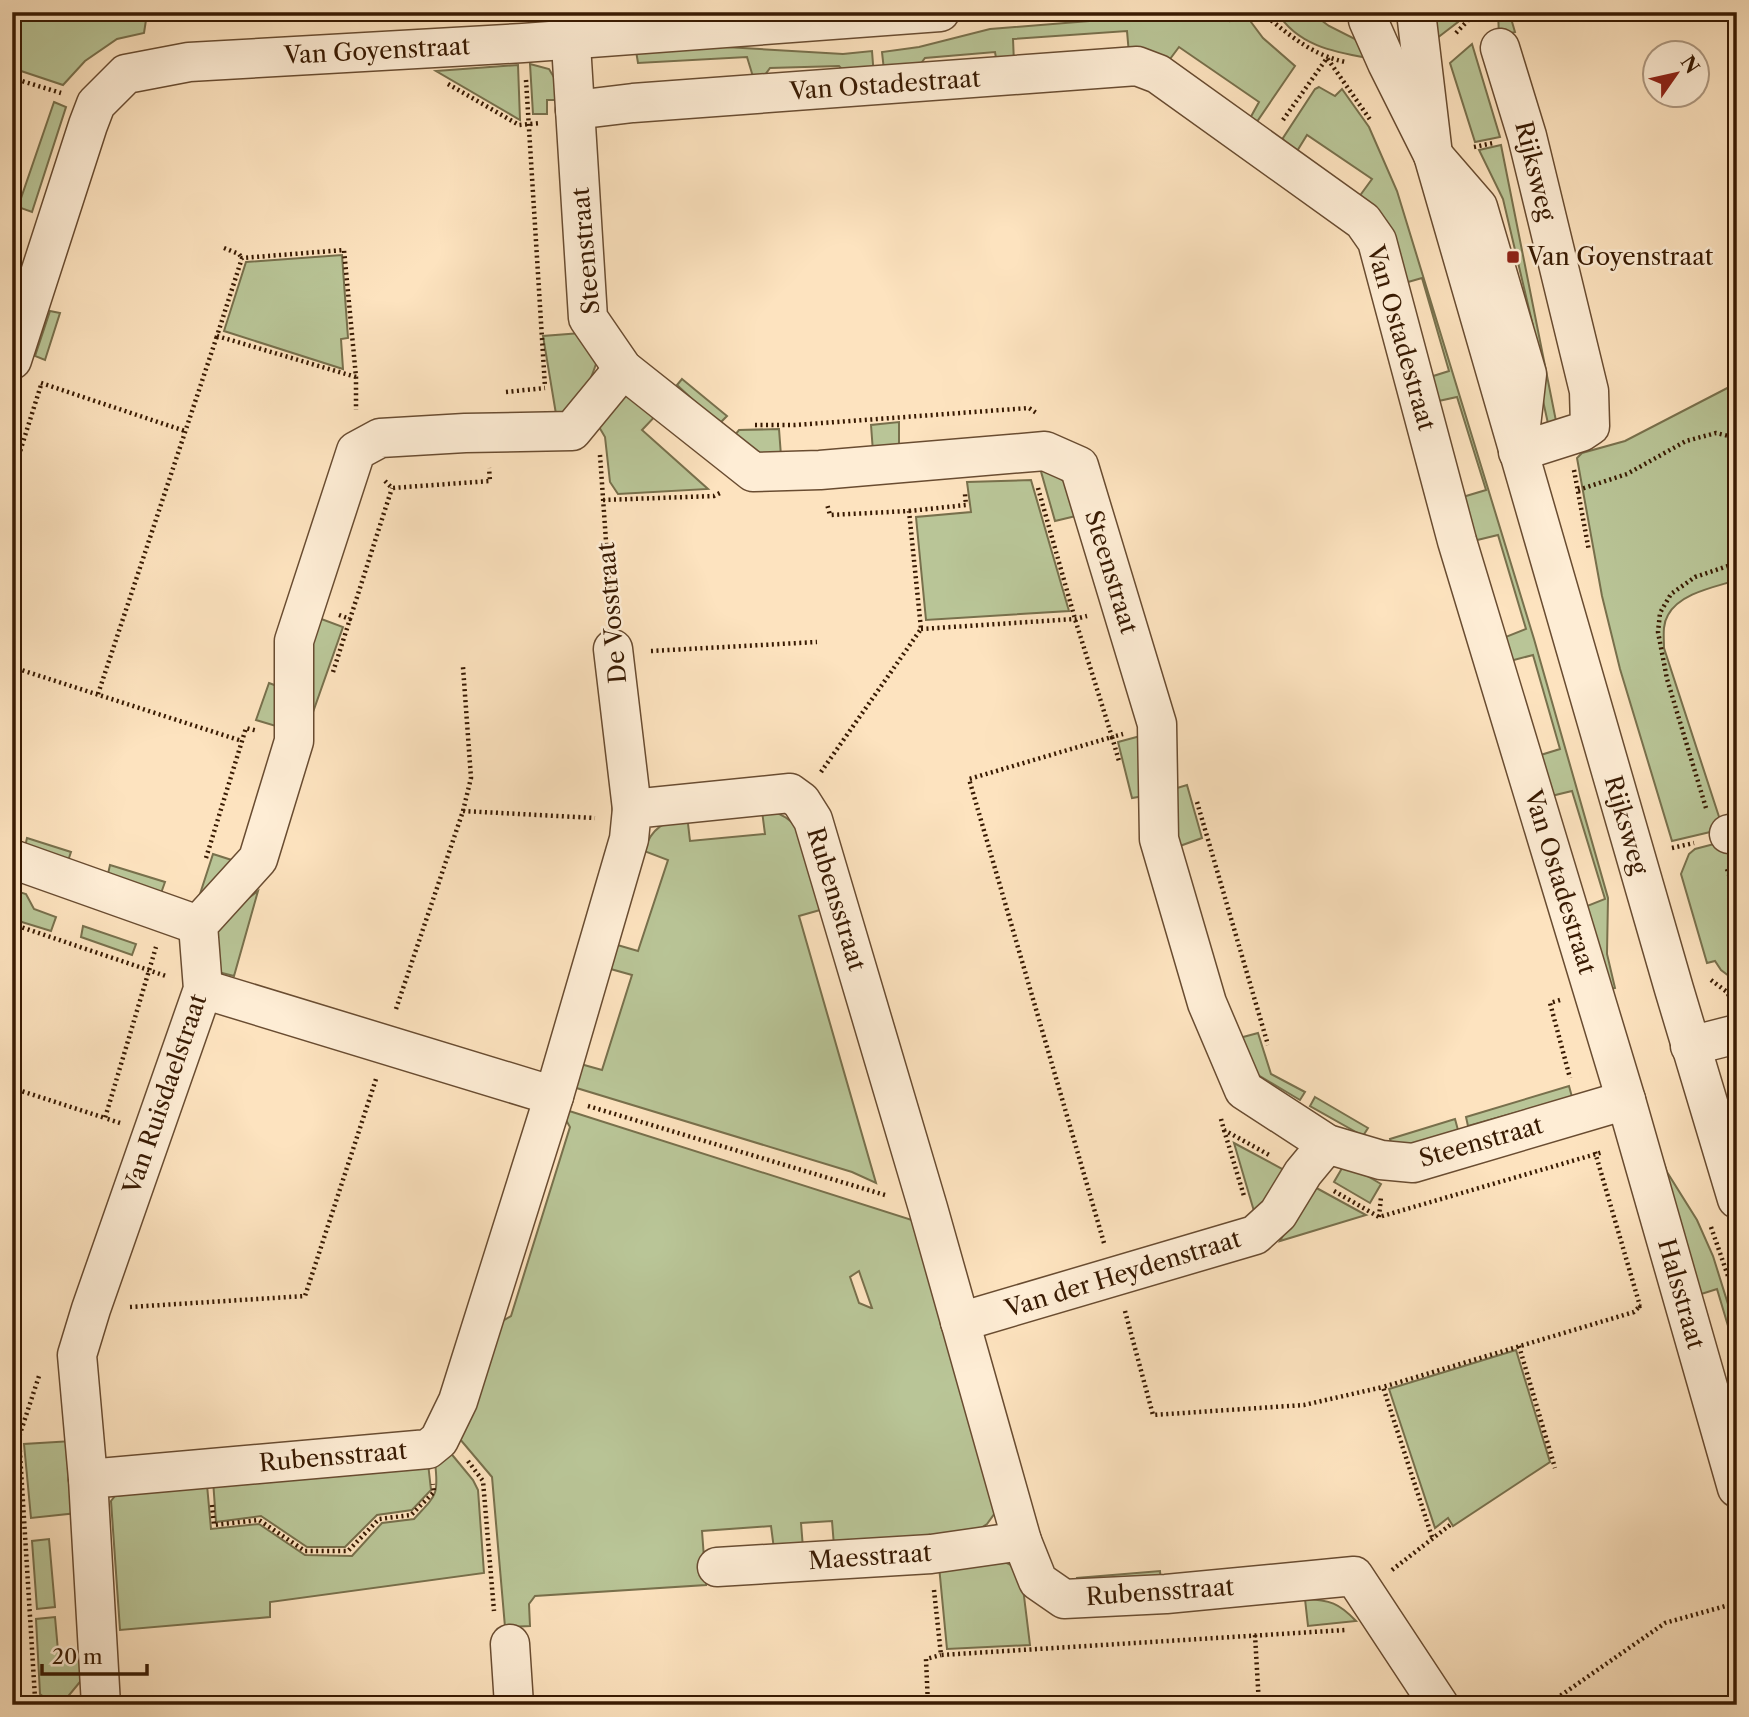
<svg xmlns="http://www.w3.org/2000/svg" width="1749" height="1717" viewBox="0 0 1749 1717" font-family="'Libre Caslon Text',serif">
<rect width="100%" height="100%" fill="#fde3bf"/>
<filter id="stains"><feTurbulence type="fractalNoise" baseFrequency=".00286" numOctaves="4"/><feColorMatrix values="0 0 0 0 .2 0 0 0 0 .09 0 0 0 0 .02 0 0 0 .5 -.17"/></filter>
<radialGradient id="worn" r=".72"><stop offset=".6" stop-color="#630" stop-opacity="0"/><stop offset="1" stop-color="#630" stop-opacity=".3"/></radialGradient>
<!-- green -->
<g fill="#b9c597" stroke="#78704c" stroke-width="2" fill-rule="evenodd">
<polygon points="12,12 250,12 146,20 144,33 117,39 85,61 63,85 12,68"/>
<polygon points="345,12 454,12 353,18"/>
<polygon points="1200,12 1227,12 1230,21 1248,18 1263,38 1295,66 1254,126 1248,122 1259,102 1179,47 1164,67 1129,54 1127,31 1013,39 1014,63 997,64 995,52 925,58 911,77 885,79 882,52 919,47 990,29"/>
<path d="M 1277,12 L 1310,12 L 1329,26 L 1355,39 L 1368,58 C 1333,52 1297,45 1277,12 Z"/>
<polygon points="1437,12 1465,12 1458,22 1432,42"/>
<polygon points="1498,12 1519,12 1510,15 1515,32 1499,36"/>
<polygon points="1472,44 1500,137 1475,142 1450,63"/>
<polygon points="709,46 843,54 872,51 874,77 851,79 839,66 770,68 762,79 754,80 747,57 638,63 636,51"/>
<polygon points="530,64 549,69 558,84 560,100 547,100 547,114 533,114"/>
<polygon points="518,65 520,120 436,71"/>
<polygon points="1319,87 1335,96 1342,89 1369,127 1397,191 1534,639 1608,898 1607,954 1615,988 1606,990 1582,908 1605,899 1572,791 1543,798 1531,758 1560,749 1533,655 1510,661 1503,638 1526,629 1498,535 1469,542 1456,499 1486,490 1457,397 1434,402 1427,378 1449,371 1422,278 1401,284 1356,201 1372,179 1307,135 1294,156 1286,150 1283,138 1315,89"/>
<polygon points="54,102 66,107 32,212 18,207"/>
<polygon points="1501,145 1557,426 1549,428 1527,328 1533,326 1503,199 1479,150"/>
<polygon points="342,255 348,338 341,339 343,369 224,331 246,262"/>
<polygon points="50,311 60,313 45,360 35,356"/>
<path d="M 581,333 L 598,358 C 591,380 581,409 556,414 L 543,336 Z"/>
<polygon points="682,379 727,416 719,424 677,385"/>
<path d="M 1737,383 L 1737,580 C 1715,587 1680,593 1668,615 C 1662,625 1664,637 1664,648 L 1723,829 L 1672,841 L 1620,669 L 1602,596 L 1577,458 L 1582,453 L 1625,441 Z"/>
<polygon points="638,393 661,410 642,430 708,489 618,494 610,482 605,437 595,420 617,394"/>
<polygon points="899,422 899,450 873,452 871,425"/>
<polygon points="779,429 781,456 761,456 734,436 739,430"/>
<path d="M 1040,468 C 1070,481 1070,484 1080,515 L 1055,521 Z"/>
<polygon points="1031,480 1069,611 926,620 916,517 971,512 967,482"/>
<polygon points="316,617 343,627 312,715 305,660"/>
<polygon points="269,683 277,686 279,727 256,720"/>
<polygon points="1144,735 1150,795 1132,798 1118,742"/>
<polygon points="1187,785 1202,838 1177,847 1177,788"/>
<path d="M 762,811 L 774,811 L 785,817 L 797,826 L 827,908 L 799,916 L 876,1183 L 852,1172 L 570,1086 L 577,1063 L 602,1070 L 632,975 L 607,968 L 614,944 L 638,951 L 668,860 L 644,851 C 651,827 665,822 687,815 L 690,841 L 765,834 Z"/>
<polygon points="27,838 71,852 63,876 24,851"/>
<polygon points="1714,844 1729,845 1737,870 1737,982 1721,970 1715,961 1707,963 1681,874 1689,854 1695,849"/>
<polygon points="213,854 241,863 199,897"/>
<polygon points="110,865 165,882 160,896 107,878"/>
<polygon points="12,890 26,894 34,909 56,917 51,931 12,919"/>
<polygon points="258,891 234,976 210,970 210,941 227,914"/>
<polygon points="83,926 136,944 132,955 81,937"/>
<polygon points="1258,1033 1271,1074 1305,1092 1300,1100 1243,1066 1232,1040"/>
<polygon points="1569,1086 1572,1097 1468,1126 1466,1117"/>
<polygon points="1315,1097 1368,1128 1363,1136 1310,1106"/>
<polygon points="1643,1103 1667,1172 1697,1220 1713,1256 1737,1333 1737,1356 1717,1289 1695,1296"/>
<path d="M 563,1109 L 915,1221 L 997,1510 L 987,1524 L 975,1532 L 834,1546 L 832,1521 L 801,1523 L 803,1548 L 774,1549 L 771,1526 L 702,1531 L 706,1585 L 535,1596 L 529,1604 L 530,1626 L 505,1627 L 492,1477 L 459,1438 L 494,1326 L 511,1316 L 570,1127 L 562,1113 ZM 859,1271 L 872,1308 L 871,1308 L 859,1303 L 850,1277 Z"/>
<polygon points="1455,1119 1458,1130 1400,1148 1392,1147 1390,1139"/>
<polygon points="1234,1143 1288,1172 1256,1218"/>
<polygon points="1345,1163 1381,1184 1370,1203 1334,1182"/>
<polygon points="1311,1185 1366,1215 1280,1241"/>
<polygon points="1516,1350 1550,1462 1453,1526 1448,1518 1435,1528 1389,1389"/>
<polygon points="72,1441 77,1513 31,1518 24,1444"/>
<path d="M 449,1451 L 473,1480 L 478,1490 L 484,1573 L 270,1602 L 270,1617 L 120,1630 L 111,1501 L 115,1496 L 207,1485 L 211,1529 L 259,1524 L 305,1555 L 352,1556 L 382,1523 L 414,1519 C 436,1495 439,1496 435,1462 Z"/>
<polygon points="428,1463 431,1490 412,1510 377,1515 345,1547 307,1547 261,1516 216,1522 213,1480"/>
<polygon points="49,1539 55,1607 37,1609 32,1541"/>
<polygon points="994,1557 1011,1565 1023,1588 1030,1645 947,1649 939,1566"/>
<polygon points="1160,1571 1161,1582 1077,1588 1077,1578"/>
<path d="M 1305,1599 C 1330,1600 1339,1603 1356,1621 L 1308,1626 Z"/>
<polygon points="55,1617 59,1662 85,1660 84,1677 61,1705 54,1705 40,1694 36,1619"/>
</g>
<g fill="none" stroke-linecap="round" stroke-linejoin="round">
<!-- minor casing -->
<g stroke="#694c31" stroke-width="41">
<g id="minor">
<polyline points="569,12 588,318 623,369 753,472 820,470 1045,451 1079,466 1157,724 1159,839 1207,1003 1244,1090 1327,1144 1381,1160 1413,1163 1626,1100"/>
<polyline points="1416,12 1433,155 1674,989 1737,1199"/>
<polyline points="1368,20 1387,63 1433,155 1478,207 1527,374 1520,434"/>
<polyline points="1500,48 1527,136 1589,391 1590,426 1581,432 1518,452"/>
<polyline points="575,110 633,103 1137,66 1158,74 1363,221 1377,241 1457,541 1626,1100 1737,1488"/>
<polyline points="12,360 88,125 96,104 126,74 189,62 523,43 940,12"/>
<polyline points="613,649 632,809"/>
<polyline points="1729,834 1737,833"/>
<polyline points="12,859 198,925"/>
<polyline points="203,989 554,1096"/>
<polyline points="1690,1046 1737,1034"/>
<polyline points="960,1322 1255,1235 1278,1214 1303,1173 1327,1144"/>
<polyline points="88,1479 77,1355 91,1309 203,989 198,925 258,859 294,741 294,641 356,451 380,438 465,433 572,431 623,369"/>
<polyline points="717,1567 931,1554 1022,1541"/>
<polyline points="510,1644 514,1705"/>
<polyline points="101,1705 88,1479 428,1449 439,1440 458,1401 554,1096 629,839 632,809 790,793 801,801 813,820 928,1208 1022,1541 1038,1581 1064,1599 1166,1594 1354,1576 1439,1705"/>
</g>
</g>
<!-- path -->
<g stroke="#381a02" stroke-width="4.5" stroke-dasharray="2 3.5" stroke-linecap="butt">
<path d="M 1265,12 L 1267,17 C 1292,37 1314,56 1346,62"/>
<polyline points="1456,33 1476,12"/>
<polyline points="12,78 61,93"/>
<polyline points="526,80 545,387"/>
<polyline points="448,84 519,125 540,123"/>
<polyline points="1283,120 1327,58 1371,121"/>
<polyline points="1474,147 1493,143"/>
<polyline points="224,248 239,254 242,258"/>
<polyline points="356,377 217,336 242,258 344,250 356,377 356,410"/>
<polyline points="41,383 185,431"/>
<polyline points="506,392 545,388"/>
<polyline points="755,425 795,425 1029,408 1038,414"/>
<polyline points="600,455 611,613"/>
<polyline points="1574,470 1589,551"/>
<polyline points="12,477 41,385"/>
<polyline points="385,481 392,488 490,481 489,468"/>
<polyline points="1038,488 1075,619 1112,737 1123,734"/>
<polyline points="1578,490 1627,474 1686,441 1716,433 1737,438"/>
<polyline points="603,500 714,496 720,493"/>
<polyline points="909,511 966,505 965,494"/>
<polyline points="339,615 350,619 392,488"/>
<polyline points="921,629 1075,619 1087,616"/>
<polyline points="651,651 817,642"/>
<polyline points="12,667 242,741"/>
<polyline points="333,672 350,619"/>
<polyline points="98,694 217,336"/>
<polyline points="821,772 921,629 909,511 830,515 827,504"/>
<polyline points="1197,802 1268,1045"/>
<polyline points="1706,808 1667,679 1658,632 1660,613 1671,594 1695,577 1737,563"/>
<polyline points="463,811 471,778 463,667"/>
<polyline points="1672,848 1694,843"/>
<polyline points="206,858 246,728 258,731"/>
<polyline points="1727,869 1737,898"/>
<polyline points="12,924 166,976"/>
<polyline points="1711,980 1727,992 1731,1000"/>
<polyline points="1560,1000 1550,1003 1570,1078"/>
<polyline points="396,1009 463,811 595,818"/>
<polyline points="12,1088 105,1118"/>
<polyline points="588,1106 885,1195"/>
<polyline points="1221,1119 1224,1130 1271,1156"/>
<polyline points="120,1123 105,1118 156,947"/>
<polyline points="1224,1130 1244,1196"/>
<polyline points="1595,1152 1640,1306 1642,1305"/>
<polyline points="1334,1191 1379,1217 1603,1152"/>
<polyline points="1379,1217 1381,1197"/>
<polyline points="1711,1227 1737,1302"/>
<polyline points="1104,1243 969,779 1112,737 1119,761"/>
<polyline points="130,1307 305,1296 376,1079"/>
<polyline points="1125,1311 1153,1415 1304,1405 1383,1387"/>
<polyline points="1519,1346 1555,1468"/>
<polyline points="468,1461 483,1481 494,1611"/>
<polyline points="212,1505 214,1525 259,1520 305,1551 348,1551 379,1519 411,1515 434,1492 433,1484"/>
<polyline points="1432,1537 1383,1387 1634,1312 1640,1306"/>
<polyline points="1392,1570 1450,1525"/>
<polyline points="934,1590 941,1655 1345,1630"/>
<polyline points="1737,1620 1734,1621 1737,1630"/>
<polyline points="1255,1635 1259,1705"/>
<polyline points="12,1700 35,1698 19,1437 40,1373"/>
<polyline points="928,1705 926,1659 941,1655"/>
<polyline points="1547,1705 1665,1623 1729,1605 1734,1621"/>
</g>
<!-- minor -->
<use href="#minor" stroke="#feedd5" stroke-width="38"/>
</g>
<!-- markers -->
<rect fill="#8f2418" stroke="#feedd5" stroke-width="2.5" x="1506" y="250" width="14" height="14" rx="3.5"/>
<g text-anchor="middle" stroke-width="5" stroke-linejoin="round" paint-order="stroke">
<!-- street labels -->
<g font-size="24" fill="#381a02" stroke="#feedd5">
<text transform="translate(377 51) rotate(-3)" y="8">Van Goyenstraat</text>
<text transform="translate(885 85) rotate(-4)" y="8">Van Ostadestraat</text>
<text transform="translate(1535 171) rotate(76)" y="8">Rijksweg</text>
<text transform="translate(586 251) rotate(-95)" y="8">Steenstraat</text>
<text transform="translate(1401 338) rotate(74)" y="8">Van Ostadestraat</text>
<text transform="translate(1111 572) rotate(73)" y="8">Steenstraat</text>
<text transform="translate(612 613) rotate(-95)" y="8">De Vosstraat</text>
<text transform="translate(1626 825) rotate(74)" y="8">Rijksweg</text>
<text transform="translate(1560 882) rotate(73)" y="8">Van Ostadestraat</text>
<text transform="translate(836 899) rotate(73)" y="8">Rubensstraat</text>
<text transform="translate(165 1094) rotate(-71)" y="8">Van Ruisdaelstraat</text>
<text transform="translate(1481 1142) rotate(-16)" y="8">Steenstraat</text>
<text transform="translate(1123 1274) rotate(-17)" y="8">Van der Heydenstraat</text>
<text transform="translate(1681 1294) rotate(74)" y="8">Halsstraat</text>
<text transform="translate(333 1457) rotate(-5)" y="8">Rubensstraat</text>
<text transform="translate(870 1557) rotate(-4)" y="8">Maesstraat</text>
<text transform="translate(1160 1592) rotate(-4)" y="8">Rubensstraat</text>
</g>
<!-- poi labels -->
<g font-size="24" fill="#381a02" stroke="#feedd5" text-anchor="start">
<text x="1527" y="265">Van Goyenstraat</text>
</g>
</g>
<!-- margin -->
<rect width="1749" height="1717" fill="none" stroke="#fde3bf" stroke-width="42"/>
<rect x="14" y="14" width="1721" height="1689" fill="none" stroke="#381a02" stroke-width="3.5"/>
<rect x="21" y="21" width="1707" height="1675" fill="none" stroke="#381a02" stroke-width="2"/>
<!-- north arrow -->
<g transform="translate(1676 74) rotate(56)"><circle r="33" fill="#feedd5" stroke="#af9981" stroke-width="2"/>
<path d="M0-5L12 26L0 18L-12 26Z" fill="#8f2418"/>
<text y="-10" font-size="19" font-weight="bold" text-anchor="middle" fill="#381a02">N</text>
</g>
<!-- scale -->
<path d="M42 1664v10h105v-10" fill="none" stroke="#381a02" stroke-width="3.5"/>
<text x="52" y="1664" font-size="21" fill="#381a02" stroke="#feedd5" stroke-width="5" paint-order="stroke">20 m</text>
<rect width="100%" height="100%" filter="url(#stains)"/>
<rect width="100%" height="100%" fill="url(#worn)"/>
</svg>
